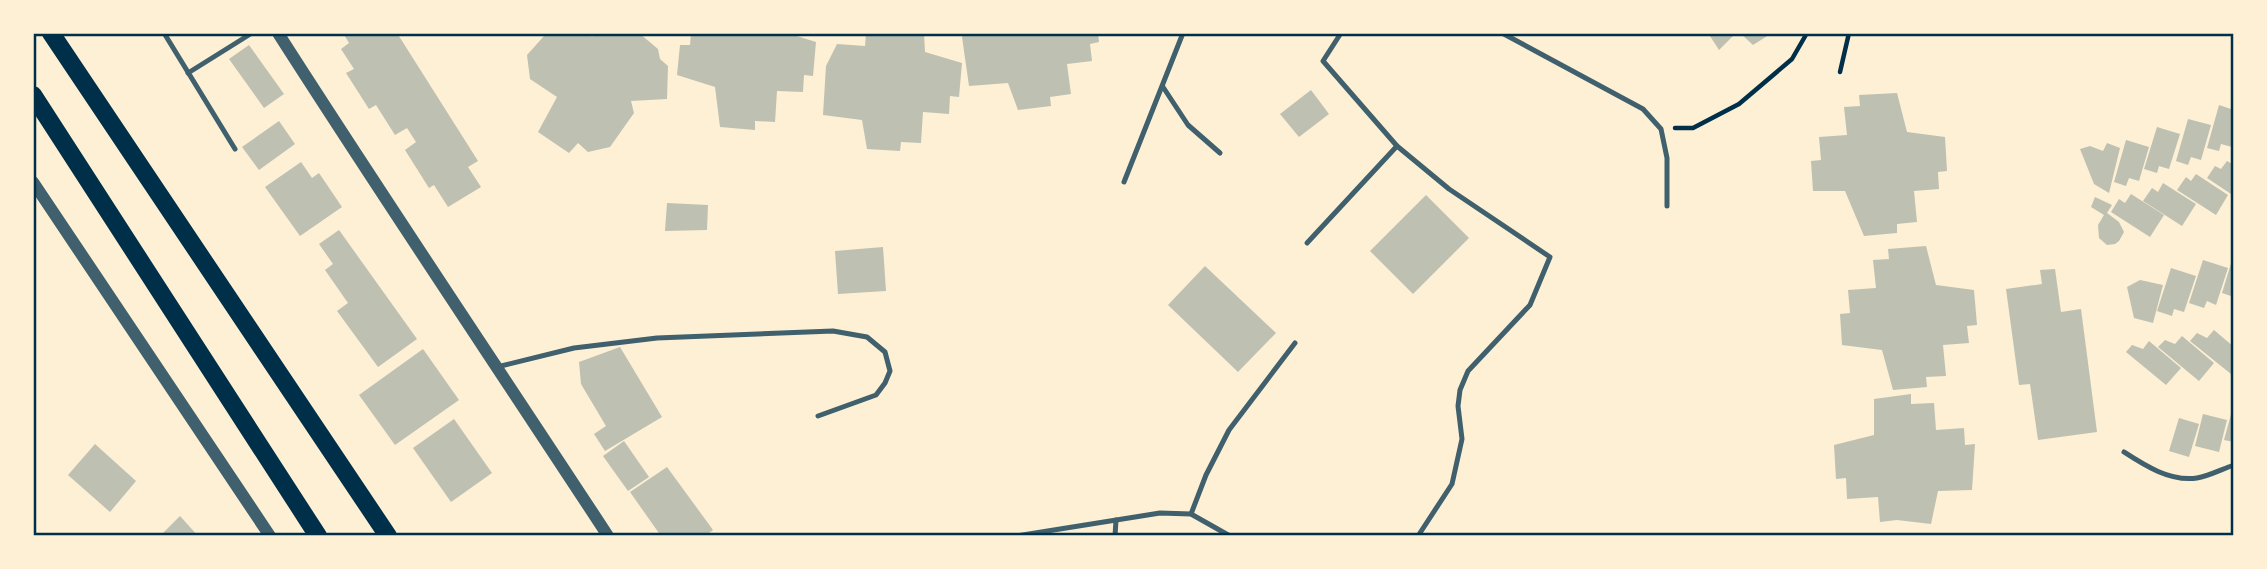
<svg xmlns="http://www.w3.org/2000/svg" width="2267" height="569" viewBox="0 0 2267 569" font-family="'DM Sans',sans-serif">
<rect width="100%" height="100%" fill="#fdf0d5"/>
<!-- building -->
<g fill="#bec0b2">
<polygon points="343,33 397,33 478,161 468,167 481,187 448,207 434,185 429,188 405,150 416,142 407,128 395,135 376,105 369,109 346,73 354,69 341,49 349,43"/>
<polygon points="544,33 590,33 592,37 595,33 639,33 658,49 660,59 668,66 667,99 631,101 634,113 610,147 588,152 578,143 569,153 538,132 557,97 530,79 527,55 544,36"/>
<polygon points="691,33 787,33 816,42 813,76 804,75 803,92 777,91 775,122 755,121 755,130 720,127 715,87 677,75 680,45 690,45"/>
<polygon points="866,33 924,33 925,52 962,63 959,97 950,96 949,114 923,112 921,143 901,142 900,151 867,149 862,120 823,115 826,66 837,44 865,46"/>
<polygon points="964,33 1098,33 1099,42 1090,44 1092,61 1067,64 1071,94 1050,97 1051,106 1018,110 1008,83 969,86 962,37"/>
<polygon points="1708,33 1736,33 1719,50"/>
<polygon points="1740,33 1772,33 1753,45"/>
<polygon points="249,45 284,94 264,108 229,59"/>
<polygon points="1311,90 1329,114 1299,137 1280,114"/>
<polygon points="1897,93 1907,132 1945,137 1947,171 1938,172 1939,189 1914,191 1917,222 1897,224 1897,233 1864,236 1845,191 1813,191 1811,161 1821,160 1819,137 1847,135 1844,107 1860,106 1859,95"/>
<polygon points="2219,105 2234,110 2234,142 2232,147 2221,144 2219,151 2207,148"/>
<polygon points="2188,119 2211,125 2201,160 2191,157 2188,165 2176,161"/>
<polygon points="279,121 295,144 259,170 242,147"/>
<polygon points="2157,127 2180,134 2169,169 2159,166 2157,173 2144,169"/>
<polygon points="2126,140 2149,147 2139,181 2129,178 2126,186 2114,182"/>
<polygon points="2107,143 2120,148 2109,193 2094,184 2080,149 2090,146 2103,151"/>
<polygon points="2227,161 2234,165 2234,196 2207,178 2215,166 2221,169"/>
<polygon points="301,162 312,178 319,173 342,207 300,236 265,187"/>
<polygon points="2196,174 2228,195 2216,215 2177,190 2186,177 2191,181"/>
<polygon points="2163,183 2196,204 2182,226 2143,201 2152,188 2158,192"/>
<polygon points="2131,194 2164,215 2150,237 2111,212 2119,199 2125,203"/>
<polygon points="1426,195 1469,238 1413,294 1370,251"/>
<polygon points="2095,197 2112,205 2107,213 2119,222 2124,232 2119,241 2115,244 2107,245 2099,238 2098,225 2104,215 2091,207"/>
<polygon points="667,203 708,205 707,230 665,231"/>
<polygon points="339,230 417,339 378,367 337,311 348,303 325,270 333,264 319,244"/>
<polygon points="1926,246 1936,285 1974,290 1977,325 1967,326 1969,343 1943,345 1946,376 1926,377 1927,387 1893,390 1882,350 1842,345 1840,314 1850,313 1848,290 1876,288 1873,260 1889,259 1888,249"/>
<polygon points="883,247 886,291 838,294 835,251"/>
<polygon points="2233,257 2234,257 2234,297 2222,293"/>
<polygon points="2203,260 2228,268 2216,305 2207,301 2204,308 2189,303"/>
<polygon points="1205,266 1276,333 1238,372 1168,305"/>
<polygon points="2171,268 2196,276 2184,312 2174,309 2172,316 2157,311"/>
<polygon points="2055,269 2061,312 2081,309 2097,432 2038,440 2030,384 2019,385 2006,289 2042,284 2040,270"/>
<polygon points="2140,280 2163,285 2153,323 2134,318 2127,287"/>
<polygon points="2214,330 2234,347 2234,371 2231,374 2190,341 2197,333 2207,338"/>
<polygon points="2182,336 2214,363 2199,381 2158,347 2165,340 2175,344"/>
<polygon points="2149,341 2181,368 2166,385 2126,352 2132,345 2143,349"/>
<polygon points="620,347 662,417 605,451 594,434 606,426 581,384 579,362"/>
<polygon points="423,349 459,400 395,445 359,395"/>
<polygon points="1911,394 1911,404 1934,403 1936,430 1964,428 1965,445 1975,444 1972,490 1938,491 1931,524 1897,520 1880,522 1878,497 1847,499 1846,478 1836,479 1834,445 1874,435 1874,399"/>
<polygon points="2233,407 2234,407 2234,442 2224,440"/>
<polygon points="2203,414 2227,420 2219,452 2195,446"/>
<polygon points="2179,418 2199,424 2189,457 2169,451"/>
<polygon points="454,419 492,473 451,502 413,448"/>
<polygon points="624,441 649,477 628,491 603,456"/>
<polygon points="95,444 136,481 110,512 68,475"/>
<polygon points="667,467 713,530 705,536 661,536 630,492"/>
<polygon points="180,516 198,536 160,536"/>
</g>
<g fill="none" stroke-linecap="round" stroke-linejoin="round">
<!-- path -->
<g stroke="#003049" stroke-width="4.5">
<polyline points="1840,72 1849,33"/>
<polyline points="1675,128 1693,128 1739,104 1792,59 1807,33"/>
</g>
<!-- service -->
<g stroke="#3f606c" stroke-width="5">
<polyline points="164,33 235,149"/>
<polyline points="1341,33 1323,61 1397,146 1449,189 1550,257 1530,305 1468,371 1460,390 1458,406 1462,439 1452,484 1418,536"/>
<polyline points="1502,33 1643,109 1661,129 1667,158 1667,206"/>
<polyline points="188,73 252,33"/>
<polyline points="1163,87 1188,125 1220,153"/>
<polyline points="1124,182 1183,33"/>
<polyline points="1307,243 1397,146"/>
<polyline points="497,367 574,348 657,338 833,331 867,337 885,352 890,371 885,383 876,395 818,416"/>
<path d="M 2124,452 C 2144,465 2170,482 2197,478 C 2209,476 2222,469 2234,465"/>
<polyline points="1191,514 1206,475 1229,430 1295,343"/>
<polyline points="1016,536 1160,513 1191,514 1230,536"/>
<polyline points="1115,536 1116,520"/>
</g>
<!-- tertiary -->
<g stroke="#3f606c" stroke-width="12">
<path d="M 278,33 C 386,202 498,368 608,536"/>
<polyline points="33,182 270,536"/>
</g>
<!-- primary -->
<g stroke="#003049" stroke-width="18">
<polyline points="51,33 388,536"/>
<polyline points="33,95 318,536"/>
</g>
</g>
<!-- border -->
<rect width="2267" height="569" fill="none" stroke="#fdf0d5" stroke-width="70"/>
<rect x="35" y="35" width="2197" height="499" fill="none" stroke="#003049" stroke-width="2.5"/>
</svg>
